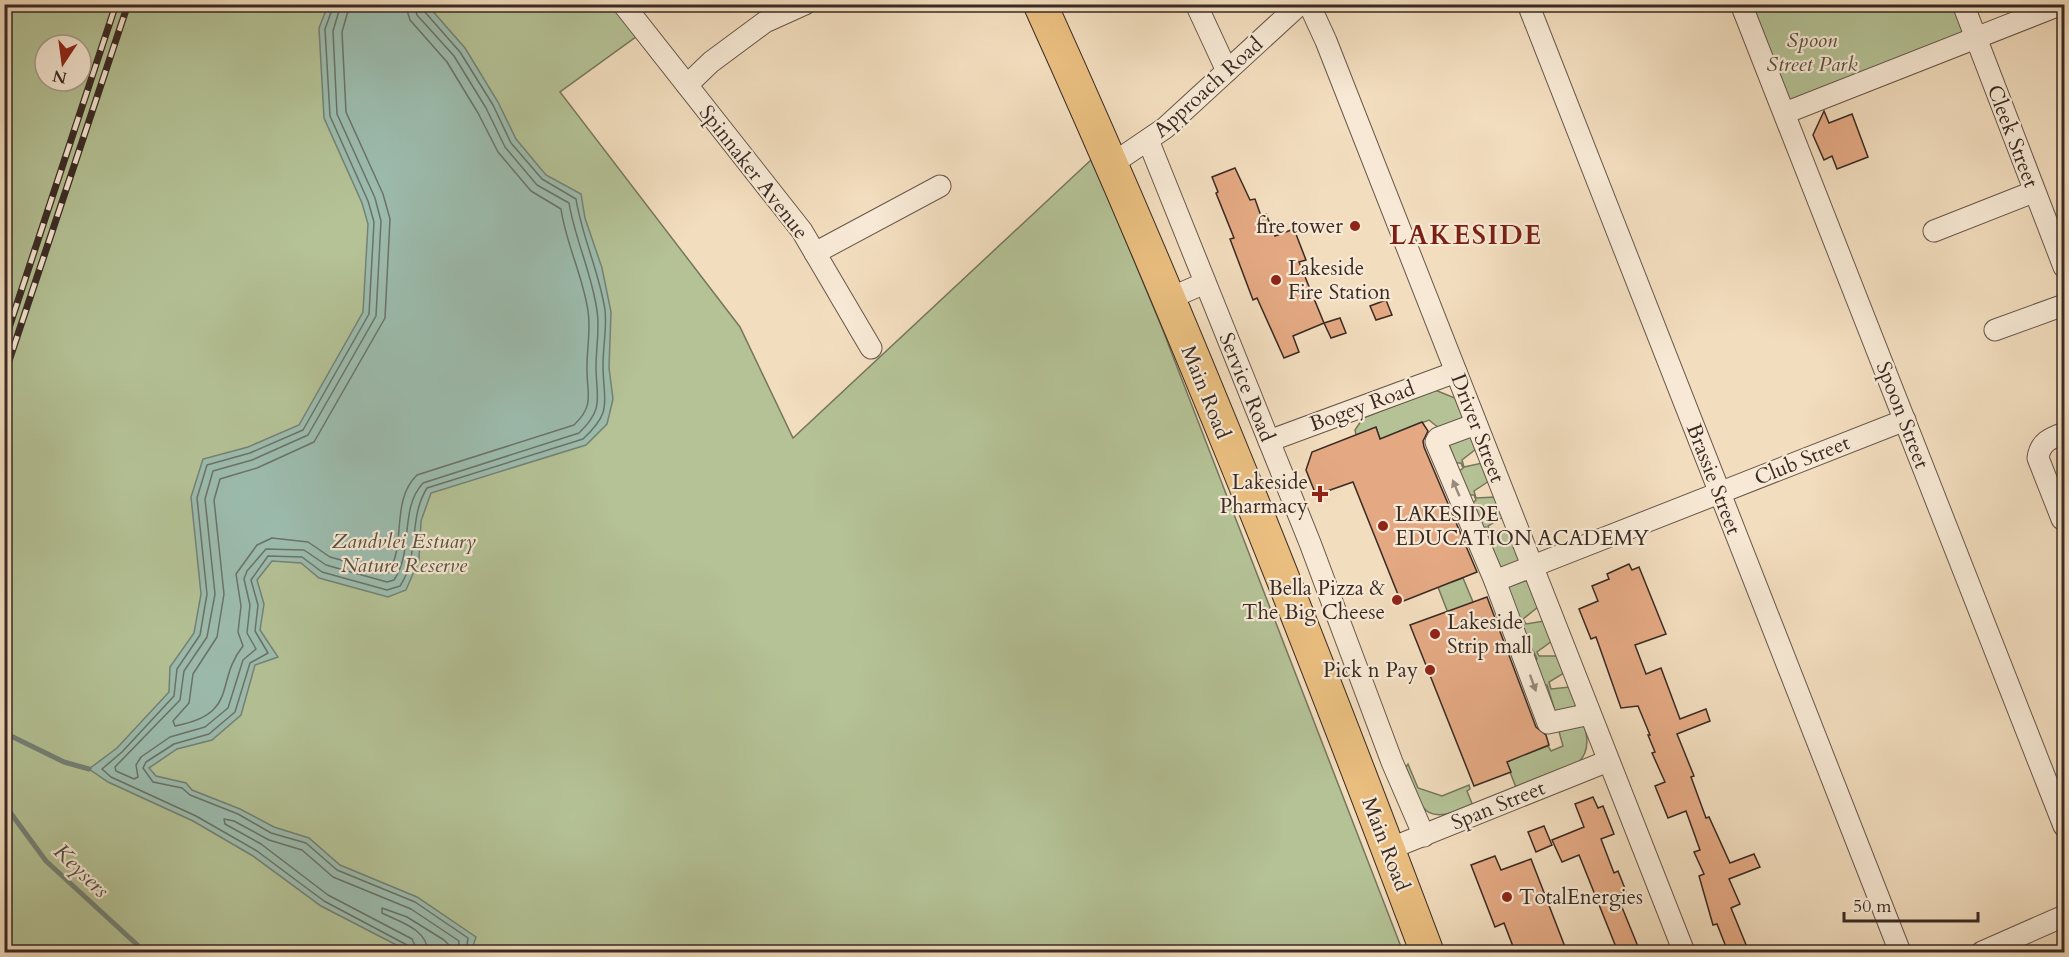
<svg xmlns="http://www.w3.org/2000/svg" width="2069" height="957" viewBox="0 0 2069 957" font-family="Cardo,serif">
<rect width="100%" height="100%" fill="#f2ddbe"/>
<filter id="stains"><feTurbulence type="fractalNoise" baseFrequency=".00333" numOctaves="4"/><feColorMatrix values="0 0 0 0 .2 0 0 0 0 .09 0 0 0 0 .02 0 0 0 .5 -.17"/></filter>
<radialGradient id="worn" r=".72"><stop offset=".6" stop-color="#630" stop-opacity="0"/><stop offset="1" stop-color="#630" stop-opacity=".3"/></radialGradient>
<!-- green -->
<g fill="#b4c296" stroke="#76765d" stroke-width="1.5" fill-rule="evenodd">
<path d="M 5,4 L 623,5 L 644,31 L 560,92 L 740,327 L 793,438 L 1092,159 L 1162,328 L 1403,952 L 5,952 ZM 45,45 L 81,45 L 81,81 L 45,81 Z"/>
<polygon points="1741,5 1963,5 1976,38 1785,113"/>
<path d="M 1435,390 L 1455,398 L 1464,420 L 1440,429 L 1429,420 L 1398,432 L 1451,569 L 1452,582 L 1463,578 L 1473,602 L 1523,755 L 1548,746 L 1551,751 L 1563,746 L 1558,728 L 1582,720 C 1603,771 1554,774 1517,790 L 1376,428 L 1356,435 L 1355,430 L 1363,418 Z"/>
<polygon points="1469,431 1476,449 1462,460 1464,467 1482,463 1489,481 1474,491 1476,498 1495,497 1503,517 1488,526 1490,532 1508,530 1519,560 1505,572 1498,570 1486,552 1489,535 1486,527 1481,528 1469,506 1476,500 1474,495 1465,495 1458,472 1463,468 1461,463 1456,463 1448,442"/>
<polygon points="1528,581 1538,607 1523,619 1526,624 1544,621 1552,641 1537,652 1539,656 1557,656 1564,673 1549,682 1551,689 1570,687 1577,705 1562,715 1556,714 1547,685 1541,685 1535,660 1537,659 1534,652 1529,653 1521,628 1524,626 1521,620 1515,620 1504,596 1509,582"/>
<path d="M 1408,764 L 1418,788 L 1442,796 L 1469,785 L 1470,789 L 1467,791 L 1473,806 C 1422,825 1423,813 1406,767 Z"/>
</g>
<!-- water -->
<polygon fill="#9cbcae" stroke="#748277" stroke-width="1.5" points="328,5 425,4 430,8 465,48 498,102 516,139 546,175 581,194 585,218 602,268 611,312 609,368 613,399 607,424 586,445 431,493 421,521 419,560 406,590 388,597 319,578 301,563 272,561 257,580 264,604 260,630 278,657 255,665 241,715 212,740 177,749 149,768 156,776 186,783 192,790 240,809 274,827 309,838 340,865 417,897 476,937 471,952 410,952 321,906 253,856 193,821 108,782 89,769 117,748 169,692 170,667 194,633 201,594 191,497 203,459 248,447 299,425 363,312 368,224 362,203 324,118 319,28"/>
<g fill="none" stroke-linecap="round" stroke-linejoin="round">
<!-- shore -->
<g stroke="#6a7369" stroke-width="1.5">
<polyline points="334,4 325,29 330,116 368,201 374,222 369,314 303,430 250,453 207,465 197,498 207,594 200,635 177,669 174,696 122,752 102,769 111,777 196,816 257,851 324,901 407,945 411,952"/>
<path d="M 341,4 L 333,31 L 337,114 L 375,198 L 381,221 L 376,316 L 308,435 L 252,460 L 213,471 L 205,499 L 215,594 L 207,637 L 184,671 L 180,700 L 115,767 L 116,771 L 134,779 L 138,777 L 136,765 L 141,757 L 170,737 L 205,727 L 228,708 L 243,660 L 256,649 L 247,633 L 250,605 L 244,579 L 247,571 L 266,549 L 304,550 L 326,565 L 387,582 L 394,580 C 414,551 399,509 423,483 L 579,433 C 605,408 596,398 596,366 C 596,348 600,328 597,311 C 592,273 575,240 569,203 L 537,185 L 505,147 L 486,108 L 454,56 L 417,15 L 414,4"/>
<path d="M 350,4 L 342,32 L 346,112 L 383,194 L 390,219 L 385,318 L 314,442 L 257,468 L 220,479 L 214,500 L 224,594 L 217,637 L 193,674 L 189,703 L 173,721 L 175,726 C 240,714 214,682 243,646 L 238,632 L 241,606 L 236,574 L 257,545 L 272,538 L 308,542 L 330,557 L 388,573 C 407,545 390,501 417,475 L 574,425 C 596,404 586,393 587,366 C 587,348 591,329 588,311 C 583,276 566,244 561,209 L 531,191 L 498,152 L 478,113 L 447,62 L 410,20 L 405,4"/>
<path d="M 422,4 L 424,11 L 460,52 L 493,105 L 511,143 L 542,179 L 576,199 C 582,237 599,271 605,310 C 607,327 603,347 603,365 C 603,402 614,410 583,439 L 427,488 C 408,518 420,556 400,586 L 387,590 L 322,572 L 302,557 L 268,556 L 251,580 L 258,605 L 255,631 L 268,653 L 250,663 L 235,712 L 209,734 L 174,744 L 146,762 L 143,768 L 153,782 L 182,788 L 190,795 L 238,814 L 271,833 L 306,843 L 337,870 L 415,902 L 468,938 L 466,952"/>
<polyline points="418,952 412,939 328,895 261,844 225,824 224,819 234,821 269,840 302,850 333,877 411,909 459,941 458,952"/>
<path d="M 428,952 C 427,929 400,922 382,913 L 382,908 L 407,917 L 444,940 L 449,945 L 449,952"/>
</g>
<!-- stream -->
<g stroke="#748277" stroke-width="5">
<polyline points="4,736 13,737 64,762 89,769"/>
<polyline points="4,804 46,861 145,952"/>
</g>
</g>
<!-- building -->
<g fill="#e4a983" stroke="#392a24" stroke-width="1.5">
<polygon points="1824,111 1829,123 1852,114 1868,157 1837,169 1832,156 1824,160 1813,135"/>
<polygon points="1235,168 1250,200 1255,199 1261,216 1266,214 1275,236 1294,229 1306,260 1299,262 1324,323 1340,318 1346,333 1331,338 1324,323 1293,336 1299,352 1284,358 1257,298 1253,300 1230,239 1234,238 1216,193 1218,192 1212,177"/>
<polygon points="1386,300 1392,315 1376,320 1370,306"/>
<polygon points="1422,422 1428,431 1423,441 1424,447 1477,572 1401,602 1353,482 1316,495 1306,470 1312,452 1376,427 1380,439"/>
<polygon points="1629,564 1632,570 1639,567 1666,634 1635,645 1646,674 1661,668 1680,719 1706,709 1710,721 1677,734 1694,776 1691,777 1706,818 1709,817 1730,863 1754,854 1760,867 1729,879 1740,904 1731,908 1749,952 1728,952 1717,924 1713,925 1699,876 1704,874 1694,852 1700,850 1686,811 1668,818 1655,786 1665,782 1652,753 1655,752 1648,735 1650,735 1638,706 1621,708 1596,637 1591,639 1579,609 1598,601 1592,586 1609,579 1607,574"/>
<polygon points="1487,597 1536,727 1546,735 1549,745 1507,762 1511,772 1474,786 1410,625"/>
<polygon points="1593,797 1598,808 1603,806 1614,834 1601,839 1614,873 1618,871 1626,891 1617,895 1639,949 1630,952 1618,952 1579,855 1562,862 1552,840 1584,827 1575,804"/>
<polygon points="1544,826 1552,845 1536,852 1528,832"/>
<polygon points="1495,856 1501,870 1531,859 1567,952 1520,952 1518,948 1514,949 1504,923 1495,927 1471,865"/>
</g>
<g fill="none" stroke-linecap="round" stroke-linejoin="round">
<!-- minor casing -->
<g stroke="#67574a" stroke-width="23">
<g id="minor">
<polyline points="623,4 802,231 871,348"/>
<polyline points="1196,4 1227,71"/>
<polyline points="1309,4 1326,41 1684,952"/>
<polyline points="1528,4 1900,952"/>
<polyline points="1741,4 2064,826"/>
<polyline points="1963,4 2064,267"/>
<polyline points="687,85 711,62 765,22 805,4"/>
<polyline points="1785,113 2062,4"/>
<polyline points="1148,140 1310,543 1392,762 1424,836"/>
<polyline points="1112,164 1165,128 1300,4"/>
<polyline points="1934,231 2033,192"/>
<polyline points="815,253 940,186"/>
<polyline points="1168,299 1205,283"/>
<polyline points="1995,330 2064,305"/>
<polyline points="1476,424 1438,438 1436,442 1495,581"/>
<polyline points="1269,441 1456,372"/>
<path d="M 2062,519 L 2038,458 C 2040,442 2051,438 2064,433"/>
<polyline points="1590,714 1548,723 1495,581 1905,420"/>
<polyline points="1389,849 1608,761"/>
<polyline points="1982,952 2064,916"/>
</g>
</g>
<!-- primary casing -->
<g stroke="#392a24" stroke-width="35">
<path id="primary" d="M 1040,4 C 1181,315 1307,633 1427,952"/>
</g>
<!-- minor -->
<use href="#minor" stroke="#f7e9d5" stroke-width="21"/>
<!-- primary -->
<use href="#primary" stroke="#e9be7f" stroke-width="33"/>
<!-- rail casing -->
<g stroke="#392a24" stroke-width="7">
<g id="rail">
<polyline points="4,343 116,4"/>
<polyline points="4,376 128,4"/>
</g>
</g>
<!-- rail -->
<use href="#rail" stroke="#f7e9d5" stroke-width="4.5" stroke-dasharray="14" stroke-linecap="butt"/>
</g>
<!-- one-way arrows -->
<defs><path id="oneway-solid" d="M-6-.8H1V-3.2L6.5 0L1 3.2V.8H-6Z" transform="scale(1.5)"/></defs>
<g fill="#988a7c">
<use href="#oneway-solid" transform="translate(1456 488) rotate(-113)"/>
<use href="#oneway-solid" transform="translate(1533 683) rotate(70)"/>
</g>
<!-- markers -->
<g fill="#8f2418" stroke="#f7e9d5" stroke-width="2">
<circle cx="1355" cy="226" r="6"/>
<circle cx="1276" cy="280" r="6"/>
<path d="M1317 485h6v6h6v6h-6v6h-6v-6h-6v-6h6z"/>
<circle cx="1383" cy="526" r="6"/>
<circle cx="1397" cy="600" r="6"/>
<circle cx="1435" cy="634" r="6"/>
<circle cx="1430" cy="670" r="6"/>
<circle cx="1507" cy="897" r="6"/>
</g>
<g text-anchor="middle" stroke-width="4.5" stroke-linejoin="round" paint-order="stroke">
<!-- park labels -->
<g font-size="21" font-style="italic" fill="#585040" stroke="#f7e9d5">
<text x="1812" y="47">Spoon<tspan x="1812" dy="24">Street Park</tspan></text>
<text x="404" y="548">Zandvlei Estuary<tspan x="404" dy="24">Nature Reserve</tspan></text>
</g>
<!-- street labels -->
<g font-size="21" fill="#392a24" stroke="#f7e9d5">
<text transform="translate(1208 87) rotate(-42)" y="7">Approach Road</text>
<text transform="translate(2013 136) rotate(69)" y="7">Cleek Street</text>
<text transform="translate(754 172) rotate(52)" y="7">Spinnaker Avenue</text>
<text transform="translate(1247 387) rotate(68)" y="7">Service Road</text>
<text transform="translate(1206 392) rotate(68)" y="7">Main Road</text>
<text transform="translate(1362 406) rotate(-20)" y="7">Bogey Road</text>
<text transform="translate(1903 415) rotate(69)" y="7">Spoon Street</text>
<text transform="translate(1478 428) rotate(69)" y="7">Driver Street</text>
<text transform="translate(1802 460) rotate(-22)" y="7">Club Street</text>
<text transform="translate(1714 479) rotate(69)" y="7">Brassie Street</text>
<text transform="translate(1498 805) rotate(-22)" y="7">Span Street</text>
<text transform="translate(1386 844) rotate(69)" y="7">Main Road</text>
</g>
<!-- poi labels -->
<g font-size="21" fill="#392a24" stroke="#f7e9d5" text-anchor="end">
<text x="1343" y="233">fire tower</text>
<text x="1288" y="275" text-anchor="start">Lakeside<tspan x="1288" dy="24">Fire Station</tspan></text>
<text x="1308" y="489">Lakeside<tspan x="1308" dy="24">Pharmacy</tspan></text>
<text x="1395" y="521" text-anchor="start">LAKESIDE<tspan x="1395" dy="24">EDUCATION ACADEMY</tspan></text>
<text x="1385" y="595">Bella Pizza &amp;<tspan x="1385" dy="24">The Big Cheese</tspan></text>
<text x="1447" y="629" text-anchor="start">Lakeside<tspan x="1447" dy="24">Strip mall</tspan></text>
<text x="1418" y="677">Pick n Pay</text>
<text x="1519" y="904" text-anchor="start">TotalEnergies</text>
</g>
<!-- water labels -->
<g font-size="22" font-style="italic" fill="#524e46" stroke="#f7e9d5">
<text transform="translate(82 870) rotate(44)" y="8">Keysers</text>
</g>
<!-- district labels -->
<g font-size="27" font-weight="bold" letter-spacing="1.5" fill="#7a1f14" stroke="#f7e9d5">
<text x="1466" y="244">LAKESIDE</text>
</g>
</g>
<!-- margin -->
<rect width="2069" height="957" fill="none" stroke="#f2ddbe" stroke-width="24"/>
<rect x="6" y="6" width="2057" height="945" fill="none" stroke="#392a24" stroke-width="3"/>
<rect x="12" y="12" width="2045" height="933" fill="none" stroke="#392a24" stroke-width="1.5"/>
<!-- north arrow -->
<g transform="translate(63 63) rotate(193)"><circle r="28" fill="#f7e9d5" stroke="#ab9d8e" stroke-width="1.5"/>
<path d="M0-4.5L10 22L0 15L-10 22Z" fill="#8f2418"/>
<text y="-9" font-size="16" font-weight="bold" text-anchor="middle" fill="#392a24">N</text>
</g>
<!-- scale -->
<path d="M1844 912v9h134v-9" fill="none" stroke="#392a24" stroke-width="3"/>
<text x="1853" y="912" font-size="18" fill="#392a24" stroke="#f7e9d5" stroke-width="4.5" paint-order="stroke">50 m</text>
<rect width="100%" height="100%" filter="url(#stains)"/>
<rect width="100%" height="100%" fill="url(#worn)"/>
</svg>
